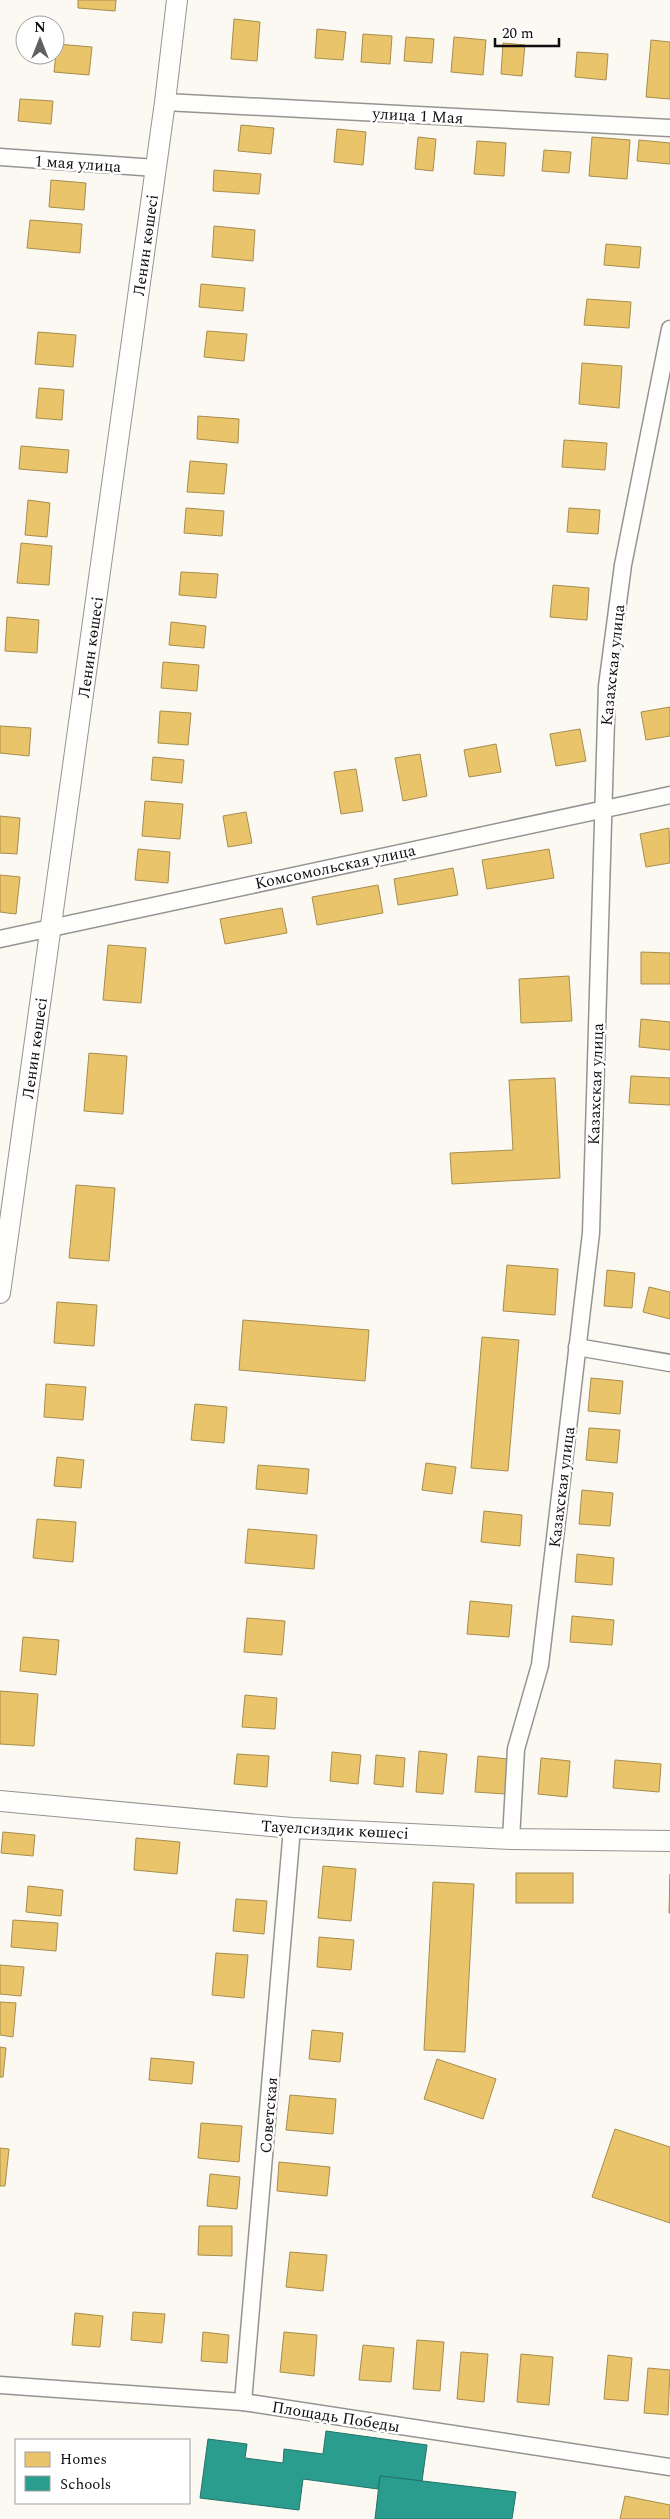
<svg xmlns="http://www.w3.org/2000/svg" width="670" height="2519" viewBox="0 0 670 2519" font-family="Spectral,serif">
<rect width="100%" height="100%" fill="#fbf9f2"/>
<!-- homes -->
<g fill="#e9c46a" stroke="#a78d4e">
<polygon points="78,0 116,0 115,11 78,8"/>
<polygon points="234,19 260,22 257,61 231,59"/>
<polygon points="317,29 346,32 343,60 315,58"/>
<polygon points="363,34 392,36 390,64 361,62"/>
<polygon points="406,37 434,39 432,63 404,61"/>
<polygon points="454,37 486,40 483,75 451,72"/>
<polygon points="651,40 670,42 670,99 646,97"/>
<polygon points="503,43 525,45 522,76 501,74"/>
<polygon points="57,44 92,47 89,75 54,72"/>
<polygon points="577,52 608,54 606,80 575,77"/>
<polygon points="20,99 53,101 51,124 18,121"/>
<polygon points="241,125 274,128 271,154 238,151"/>
<polygon points="337,129 366,132 363,165 334,162"/>
<polygon points="418,137 436,139 433,171 415,169"/>
<polygon points="592,137 630,140 627,179 589,176"/>
<polygon points="639,140 670,143 670,164 637,161"/>
<polygon points="477,141 506,143 504,176 474,174"/>
<polygon points="544,150 571,152 569,173 542,171"/>
<polygon points="214,170 261,174 259,194 213,191"/>
<polygon points="51,180 86,183 84,210 49,207"/>
<polygon points="30,220 82,224 80,253 27,248"/>
<polygon points="214,226 255,230 253,261 212,257"/>
<polygon points="606,244 641,247 639,268 604,265"/>
<polygon points="201,284 245,288 243,311 199,307"/>
<polygon points="587,299 631,302 629,328 584,325"/>
<polygon points="207,331 247,334 244,361 204,357"/>
<polygon points="38,332 76,335 73,367 35,364"/>
<polygon points="582,363 622,366 619,408 579,404"/>
<polygon points="39,388 64,390 62,420 36,418"/>
<polygon points="198,416 239,419 238,443 197,439"/>
<polygon points="564,440 607,443 605,470 562,467"/>
<polygon points="21,446 69,450 67,473 19,469"/>
<polygon points="190,461 227,464 224,494 187,492"/>
<polygon points="28,500 50,503 47,537 25,535"/>
<polygon points="186,508 224,511 222,536 184,533"/>
<polygon points="569,508 600,510 598,534 567,532"/>
<polygon points="21,543 52,546 49,585 17,583"/>
<polygon points="181,572 218,574 216,598 179,595"/>
<polygon points="553,585 589,588 587,620 550,617"/>
<polygon points="7,617 39,620 37,653 5,651"/>
<polygon points="171,622 206,626 204,648 169,645"/>
<polygon points="163,662 199,665 197,691 161,688"/>
<polygon points="670,707 670,736 646,740 641,712"/>
<polygon points="160,711 191,713 188,745 158,743"/>
<polygon points="0,726 31,728 29,756 0,753"/>
<polygon points="580,729 586,761 556,766 550,734"/>
<polygon points="496,744 501,772 469,777 464,750"/>
<polygon points="420,754 427,796 403,801 395,758"/>
<polygon points="153,757 184,760 182,783 151,780"/>
<polygon points="356,769 363,811 341,814 334,772"/>
<polygon points="145,801 183,804 180,839 142,836"/>
<polygon points="246,812 252,843 228,847 223,816"/>
<polygon points="0,816 20,818 17,854 0,853"/>
<polygon points="669,828 670,863 646,867 640,834"/>
<polygon points="138,849 170,852 168,883 135,880"/>
<polygon points="549,849 554,878 487,889 482,860"/>
<polygon points="453,868 458,895 398,905 394,879"/>
<polygon points="0,875 20,877 16,914 0,912"/>
<polygon points="378,885 383,913 317,925 312,897"/>
<polygon points="282,908 287,933 225,944 220,919"/>
<polygon points="108,945 146,948 141,1003 103,1000"/>
<polygon points="641,952 670,953 670,984 641,984"/>
<polygon points="569,976 572,1021 521,1023 519,979"/>
<polygon points="641,1019 670,1022 670,1050 639,1047"/>
<polygon points="89,1053 127,1056 123,1114 84,1111"/>
<polygon points="631,1076 670,1078 670,1105 629,1103"/>
<polygon points="555,1078 560,1178 452,1184 450,1153 513,1150 509,1080"/>
<polygon points="76,1185 115,1188 109,1261 69,1258"/>
<polygon points="507,1265 558,1269 555,1315 503,1311"/>
<polygon points="607,1270 635,1273 632,1308 604,1306"/>
<polygon points="649,1287 670,1292 670,1319 643,1312"/>
<polygon points="57,1302 97,1305 94,1346 54,1343"/>
<polygon points="243,1320 369,1330 365,1381 239,1370"/>
<polygon points="482,1337 519,1340 508,1471 471,1468"/>
<polygon points="591,1378 623,1381 620,1414 588,1411"/>
<polygon points="46,1384 86,1387 83,1420 44,1417"/>
<polygon points="195,1404 227,1407 224,1443 191,1440"/>
<polygon points="589,1428 620,1430 617,1463 586,1460"/>
<polygon points="57,1457 84,1460 81,1488 54,1486"/>
<polygon points="426,1463 456,1467 452,1494 422,1490"/>
<polygon points="258,1465 309,1469 307,1494 256,1489"/>
<polygon points="582,1490 613,1493 610,1526 579,1524"/>
<polygon points="484,1511 522,1515 520,1546 481,1542"/>
<polygon points="37,1519 76,1522 73,1562 33,1558"/>
<polygon points="248,1529 317,1535 314,1569 245,1563"/>
<polygon points="577,1554 614,1558 612,1585 575,1582"/>
<polygon points="470,1601 512,1605 509,1637 467,1634"/>
<polygon points="572,1616 614,1620 612,1645 570,1642"/>
<polygon points="247,1618 285,1621 282,1655 244,1652"/>
<polygon points="23,1637 59,1640 56,1675 20,1671"/>
<polygon points="0,1691 38,1694 34,1746 0,1744"/>
<polygon points="245,1695 277,1698 275,1729 242,1727"/>
<polygon points="419,1751 447,1754 443,1794 416,1792"/>
<polygon points="332,1752 361,1755 358,1784 330,1781"/>
<polygon points="237,1754 269,1756 267,1787 234,1784"/>
<polygon points="376,1755 405,1758 403,1787 374,1784"/>
<polygon points="478,1756 508,1759 505,1794 475,1792"/>
<polygon points="541,1758 570,1761 567,1797 538,1794"/>
<polygon points="615,1760 661,1764 659,1792 613,1788"/>
<polygon points="3,1832 35,1835 33,1856 1,1853"/>
<polygon points="136,1838 180,1842 177,1874 134,1870"/>
<polygon points="323,1866 356,1869 351,1921 318,1918"/>
<rect x="516" y="1873" width="57" height="30"/>
<polygon points="670,1874 670,1913 669,1913"/>
<polygon points="433,1882 474,1884 465,2052 424,2050"/>
<polygon points="28,1886 63,1890 61,1916 26,1912"/>
<polygon points="236,1899 267,1901 264,1934 233,1931"/>
<polygon points="13,1920 58,1923 56,1951 11,1947"/>
<polygon points="319,1937 354,1940 351,1970 317,1967"/>
<polygon points="216,1953 248,1955 244,1998 212,1995"/>
<polygon points="0,1965 24,1967 21,1996 0,1994"/>
<polygon points="0,2002 16,2003 13,2037 0,2035"/>
<polygon points="312,2030 343,2033 340,2062 309,2059"/>
<polygon points="0,2047 6,2048 3,2077 0,2077"/>
<polygon points="151,2058 194,2062 192,2084 149,2080"/>
<polygon points="437,2059 496,2079 483,2119 424,2099"/>
<polygon points="290,2095 336,2099 333,2134 286,2130"/>
<polygon points="201,2123 242,2126 239,2162 198,2158"/>
<polygon points="615,2129 670,2147 670,2223 592,2197"/>
<polygon points="0,2148 9,2149 5,2186 0,2186"/>
<polygon points="279,2162 330,2167 327,2196 277,2191"/>
<polygon points="210,2174 240,2177 237,2209 207,2206"/>
<polygon points="199,2226 232,2226 232,2256 198,2255"/>
<polygon points="290,2252 327,2255 323,2291 286,2287"/>
<polygon points="133,2312 165,2314 162,2343 131,2340"/>
<polygon points="75,2313 103,2316 100,2347 72,2345"/>
<polygon points="203,2332 229,2335 227,2363 201,2361"/>
<polygon points="284,2332 317,2335 314,2376 280,2372"/>
<polygon points="417,2340 444,2342 440,2391 413,2389"/>
<polygon points="363,2345 394,2348 391,2382 359,2380"/>
<polygon points="461,2352 488,2354 484,2402 457,2399"/>
<polygon points="521,2354 553,2357 549,2405 517,2402"/>
<polygon points="608,2355 632,2358 628,2401 604,2399"/>
<polygon points="648,2368 670,2370 668,2415 644,2413"/>
<polygon points="625,2496 670,2505 670,2519 620,2519"/>
</g>
<!-- schools -->
<g fill="#2a9d8f" stroke="#227268">
<polygon points="326,2431 427,2445 422,2481 380,2476 378,2489 303,2479 299,2510 200,2498 208,2439 247,2444 245,2458 283,2463 284,2449 323,2454"/>
<polygon points="380,2476 516,2492 512,2519 375,2519"/>
</g>
<g fill="none" stroke-linecap="round" stroke-linejoin="round">
<!-- minor casing -->
<g stroke="#959491" stroke-width="19">
<g id="minor">
<polyline points="165,102 670,128"/>
<polyline points="0,157 156,168"/>
<polyline points="0,939 670,795"/>
<polyline points="577,1347 670,1363"/>
<polyline points="511,1839 516,1749 540,1665 591,1233 607,686 623,565 670,329"/>
<polyline points="0,2385 243,2402 670,2467"/>
<polyline points="243,2402 292,1828"/>
</g>
</g>
<!-- tertiary casing -->
<g stroke="#959491" stroke-width="22">
<g id="tertiary">
<polyline points="0,1293 165,102 177,0"/>
<polyline points="0,1801 292,1828 511,1839 670,1841"/>
</g>
</g>
<!-- minor -->
<use href="#minor" stroke="#fefefd" stroke-width="16"/>
<!-- tertiary -->
<use href="#tertiary" stroke="#fefefd" stroke-width="20"/>
</g>
<g text-anchor="middle" stroke-width="5" stroke-linejoin="round" paint-order="stroke">
<!-- street labels -->
<g font-size="16" fill="#0e0e0e" stroke="#fff">
<text transform="translate(418 115) rotate(3)" y="6">улица 1 Мая</text>
<text transform="translate(78 163) rotate(4)" y="6">1 мая улица</text>
<text transform="translate(145 245) rotate(-82)" y="6">Ленин көшесі</text>
<text transform="translate(90 647) rotate(-82)" y="6">Ленин көшесі</text>
<text transform="translate(612 665) rotate(-84)" y="6">Казахская улица</text>
<text transform="translate(335 866) rotate(-12)" y="6">Комсомольская улица</text>
<text transform="translate(34 1048) rotate(-82)" y="6">Ленин көшесі</text>
<text transform="translate(595 1084) rotate(-88)" y="6">Казахская улица</text>
<text transform="translate(561 1487) rotate(-83)" y="6">Казахская улица</text>
<text transform="translate(335 1829) rotate(3)" y="6">Тауелсиздик көшесі</text>
<text transform="translate(268 2115) rotate(-85)" y="6">Советская</text>
<text transform="translate(336 2416) rotate(9)" y="6">Площадь Победы</text>
</g>
</g>
<!-- legend -->
<rect x="15" y="2439" width="175" height="65" fill="#ffffff" stroke="#9f9f9f"/>
<rect x="25" y="2452" width="25" height="15" fill="#e9c46a" stroke="#9f9f9f"/>
<text x="60" y="2464" font-size="15" fill="#0e0e0e">Homes</text>
<rect x="25" y="2476" width="25" height="15" fill="#2a9d8f" stroke="#9f9f9f"/>
<text x="60" y="2489" font-size="15" fill="#0e0e0e">Schools</text>
<!-- north arrow -->
<g transform="translate(40 40)"><circle r="24" fill="#ffffff" stroke="#9f9f9f"/>
<path d="M0-4L9 19L0 12L-9 19Z" fill="#61605e"/>
<text y="-8" font-size="14" font-weight="bold" text-anchor="middle" fill="#0e0e0e">N</text>
</g>
<!-- scale -->
<path d="M495 38v8h64v-8" fill="none" stroke="#0e0e0e" stroke-width="2.5"/>
<text x="502" y="38" font-size="15" fill="#0e0e0e" stroke="#ffffff" stroke-width="4" paint-order="stroke">20 m</text>
</svg>
